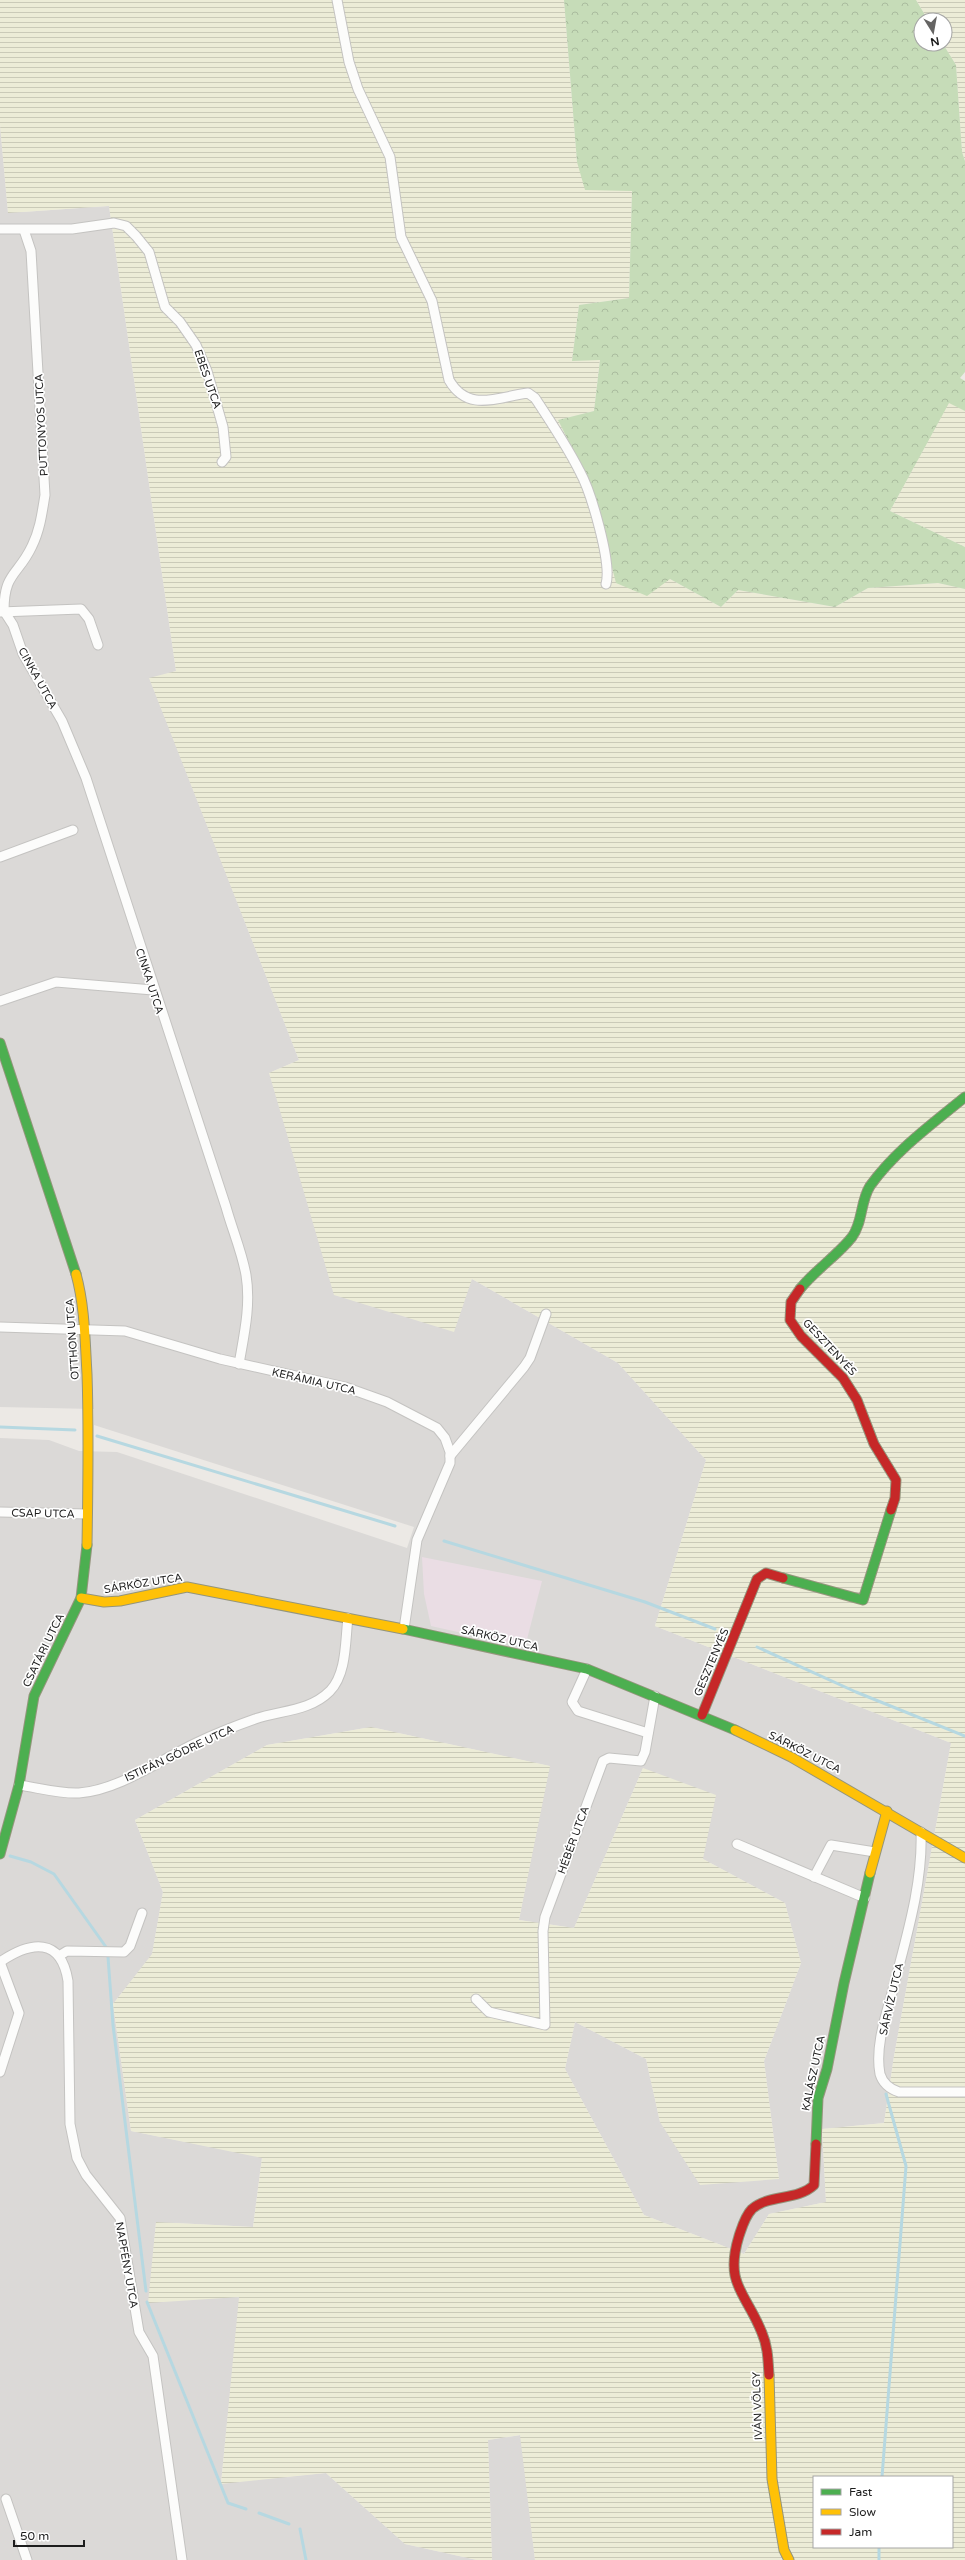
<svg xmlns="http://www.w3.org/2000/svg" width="965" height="2560" viewBox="0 0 965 2560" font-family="'Varela Round',sans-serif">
<defs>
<pattern id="farmland-rules" width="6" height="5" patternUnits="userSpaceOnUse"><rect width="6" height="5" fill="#ececd7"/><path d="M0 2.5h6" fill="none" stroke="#cacab8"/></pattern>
<pattern id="forest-crowns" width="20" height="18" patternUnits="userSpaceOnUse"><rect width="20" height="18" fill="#c6dcb8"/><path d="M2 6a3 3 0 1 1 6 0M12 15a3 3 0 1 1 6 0" fill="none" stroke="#aabc9e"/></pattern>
</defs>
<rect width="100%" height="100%" fill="#ece9e5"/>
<!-- residential -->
<g fill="#dbd9d7">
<polygon points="0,125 8,213 109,206 176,671 150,679 299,1060 269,1073 472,1279 618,1363 706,1460 655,1626 951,1743 894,2056 884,2123 822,2129 826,2202 769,2214 744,2254 644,2215 565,2069 575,2022 646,2059 660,2122 779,2179 764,2061 801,1963 785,1903 703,1859 643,1768 574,1928 519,1920 549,1766 371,1727 267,1745 135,1820 163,1892 152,1955 113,2004 131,2131 262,2157 253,2227 156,2222 149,2302 240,2296 221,2483 326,2473 405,2544 477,2560 0,2560 0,1438 49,1440 79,1451 117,1452 407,1548 414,1527 94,1425 94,1409 0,1407"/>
<polygon points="521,2435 535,2560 492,2560 488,2440"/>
</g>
<!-- industrial -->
<polygon fill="#eadde4" points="422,1557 542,1581 525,1647 431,1626 424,1594"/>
<!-- farmland -->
<g fill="url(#farmland-rules)" fill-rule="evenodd">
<path d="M 0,0 L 564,0 L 577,162 L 632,190 L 629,298 L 579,305 L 572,361 L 600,359 L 594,411 L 558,420 L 592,488 L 616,582 L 670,579 L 721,607 L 738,590 L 835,607 L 868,588 L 938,583 L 965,589 L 965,2560 L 535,2560 L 520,2435 L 488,2440 L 492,2560 L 477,2560 L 405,2544 L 326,2473 L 221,2484 L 239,2297 L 148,2303 L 156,2222 L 253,2227 L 262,2158 L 131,2131 L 113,2004 L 152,1954 L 163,1892 L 135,1820 L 267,1745 L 371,1727 L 550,1766 L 519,1920 L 574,1928 L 643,1768 L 716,1795 L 703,1859 L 785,1903 L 801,1963 L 764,2061 L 779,2179 L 700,2185 L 660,2122 L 646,2059 L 575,2022 L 565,2069 L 644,2215 L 744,2254 L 769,2214 L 826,2202 L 822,2129 L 884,2123 L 894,2056 L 951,1743 L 655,1626 L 706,1460 L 618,1363 L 472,1279 L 454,1332 L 334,1295 L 269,1073 L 299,1060 L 149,678 L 176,671 L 109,206 L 8,213 L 0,125 ZM 814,2477 L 952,2477 L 952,2547 L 814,2547 Z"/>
<polygon points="916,0 965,0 965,161 962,152 956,65 943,44 945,44 945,20 928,20"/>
<polygon points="949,402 965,411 965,547 890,511"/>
</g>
<!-- forest -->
<polygon fill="url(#forest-crowns)" points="564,0 916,0 928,20 921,20 921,44 943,44 956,65 962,152 965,161 965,372 960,378 965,381 965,411 949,403 890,511 965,547 965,589 938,583 868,588 835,607 738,590 721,607 670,579 647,596 616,583 592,488 558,420 594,411 600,360 572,361 579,305 629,298 632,191 585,190 577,162"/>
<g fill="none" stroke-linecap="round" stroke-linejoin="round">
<!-- stream -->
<g stroke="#b6d8e1" stroke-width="3">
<polyline points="0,1427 75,1430"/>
<polyline points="97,1436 395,1526"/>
<polyline points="444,1541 645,1602 715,1629"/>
<polyline points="757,1647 856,1692 965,1736"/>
<polyline points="10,1856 31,1862 54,1874 106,1947"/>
<polyline points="108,1957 113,2025 146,2291"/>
<polyline points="147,2302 228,2503 246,2509"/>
<polyline points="882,2477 906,2166 886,2094"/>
<polyline points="259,2513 289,2524"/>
<polyline points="300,2529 306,2560"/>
<polyline points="879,2560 879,2547"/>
</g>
<!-- street casing -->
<g stroke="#c4c3c1" stroke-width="11">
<g id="street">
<path d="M 337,0 L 349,62 L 358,89 L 390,157 L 401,237 L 432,301 L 449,380 C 468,413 497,397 528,393 L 535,398 C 551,422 567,446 580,472 C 591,492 612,563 606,584"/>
<polyline points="0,229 72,229 114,223 126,226 136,236 149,252 165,307 180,322 196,345 207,371 223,427 226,457 222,462"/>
<path d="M 4,611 L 13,625 L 23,654 L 62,721 L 86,778 L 226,1207 C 232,1229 242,1252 246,1275 C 251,1305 244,1335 239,1364"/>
<path d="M 4,611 C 4,572 18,576 32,546 C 40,530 42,513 45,495 L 31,251 L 24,230"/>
<polyline points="0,612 81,609 89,619 98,645"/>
<polyline points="0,857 73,830"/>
<polyline points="0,1001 56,982 153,990"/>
<polyline points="0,1327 125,1331 220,1359 345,1387 387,1402 437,1428 445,1438 450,1452 450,1463 417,1540 404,1629"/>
<polyline points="450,1456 524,1367 530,1358 546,1314"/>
<polyline points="0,1512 87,1514"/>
<polyline points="587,1669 572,1702 578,1711 648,1733"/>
<path d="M 19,1785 C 39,1788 60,1794 79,1793 C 119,1790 160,1760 196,1743 C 215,1734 235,1726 255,1719 C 280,1710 309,1712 330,1691 C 347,1673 345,1641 348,1618"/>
<path d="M 921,1832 C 923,1886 905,1941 892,1993 C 885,2018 875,2048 880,2074 C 883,2084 890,2089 899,2092 L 965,2092"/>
<polyline points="737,1844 865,1898"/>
<polyline points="814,1877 831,1845 875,1852"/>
<polyline points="59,1956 67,1951 124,1952 130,1946 142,1913"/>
<path d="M 0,1962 C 31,1941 61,1937 68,1981 L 70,2124 L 77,2158 L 86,2175 L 120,2218 L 139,2332 L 153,2356 L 182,2560"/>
<polyline points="0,1962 19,2013 0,2072"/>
<polyline points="476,1999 489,2012 545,2025 543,1931 545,1917 603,1761 609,1758 641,1761 645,1752 655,1696"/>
<polyline points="6,2499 27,2560"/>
</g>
</g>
<!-- fast casing -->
<g stroke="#94957c" stroke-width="11">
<g id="fast">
<polyline points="0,1043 76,1274"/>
<path d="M 800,1289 C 815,1270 837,1256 852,1237 C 863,1222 860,1202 870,1186 C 895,1151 932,1124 965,1097"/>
<polyline points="783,1578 863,1600 891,1510"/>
<polyline points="403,1629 587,1669 735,1730"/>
<polyline points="0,1854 19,1785 34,1696 81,1598 87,1545"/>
<polyline points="816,2144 818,2098 827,2069 844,1983 870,1873"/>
</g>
</g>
<!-- slow casing -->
<g stroke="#94957c" stroke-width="11">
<g id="slow">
<path d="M 76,1274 C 85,1307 85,1341 87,1374 C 89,1431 88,1488 87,1545"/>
<polyline points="81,1598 104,1602 120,1601 187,1587 403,1629"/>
<polyline points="735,1730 791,1757 965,1858"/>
<polyline points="870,1873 887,1811"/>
<polyline points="769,2375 772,2479 784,2550 789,2560"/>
</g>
</g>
<!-- jam casing -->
<g stroke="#94957c" stroke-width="11">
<g id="jam">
<polyline points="800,1289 791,1302 790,1320 801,1336 843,1378 857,1400 874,1444 896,1480 895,1498 891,1510"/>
<polyline points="702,1715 757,1579 766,1573 783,1578"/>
<path d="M 769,2375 C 768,2360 768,2347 762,2333 C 746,2292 724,2285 739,2236 C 742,2227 745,2216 752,2209 C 769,2194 797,2201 814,2185 L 816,2144"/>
</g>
</g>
<!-- street -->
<use href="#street" stroke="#fcfcfb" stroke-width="9"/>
<!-- fast -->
<use href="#fast" stroke="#4caf50" stroke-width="9"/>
<!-- slow -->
<use href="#slow" stroke="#ffc107" stroke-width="9"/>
<!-- jam -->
<use href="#jam" stroke="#c62828" stroke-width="9"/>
</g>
<g text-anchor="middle" stroke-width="3.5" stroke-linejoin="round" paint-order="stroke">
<!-- street labels -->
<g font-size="11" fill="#1d1d1d" stroke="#fff">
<text transform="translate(208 379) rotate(71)" y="4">EBES UTCA</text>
<text transform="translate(41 425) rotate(-93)" y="4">PUTTONYOS UTCA</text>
<text transform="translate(38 678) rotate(61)" y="4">CINKA UTCA</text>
<text transform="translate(150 981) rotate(72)" y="4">CINKA UTCA</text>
<text transform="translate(72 1339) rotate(-94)" y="4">OTTHON UTCA</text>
<text transform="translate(830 1347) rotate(47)" y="4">GESZTENYÉS</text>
<text transform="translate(314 1381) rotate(13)" y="4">KERÁMIA UTCA</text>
<text transform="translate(43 1513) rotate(1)" y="4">CSAP UTCA</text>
<text transform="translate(143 1583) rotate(-9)" y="4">SÁRKÖZ UTCA</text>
<text transform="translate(500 1638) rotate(13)" y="4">SÁRKÖZ UTCA</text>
<text transform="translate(43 1650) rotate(-64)" y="4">CSATÁRI UTCA</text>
<text transform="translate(711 1662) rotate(-67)" y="4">GESZTENYÉS</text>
<text transform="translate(805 1752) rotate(27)" y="4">SÁRKÖZ UTCA</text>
<text transform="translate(179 1753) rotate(-25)" y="4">ISTIFÁN GÖDRE UTCA</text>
<text transform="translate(573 1840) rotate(-70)" y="4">HÉBÉR UTCA</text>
<text transform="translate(891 1999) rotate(-77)" y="4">SÁRVÍZ UTCA</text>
<text transform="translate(813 2073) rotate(-78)" y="4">KALÁSZ UTCA</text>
<text transform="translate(127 2265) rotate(80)" y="4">NAPFÉNY UTCA</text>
<text transform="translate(757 2406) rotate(-92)" y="4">IVÁN VÖLGY</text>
</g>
</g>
<!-- legend -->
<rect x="813" y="2476" width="140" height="72" fill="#ffffff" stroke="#a5a5a5"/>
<rect x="821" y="2489" width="20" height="6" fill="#4caf50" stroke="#a5a5a5"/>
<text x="849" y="2496" font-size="12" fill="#1d1d1d">Fast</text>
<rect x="821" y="2509" width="20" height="6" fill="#ffc107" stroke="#a5a5a5"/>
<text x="849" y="2516" font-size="12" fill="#1d1d1d">Slow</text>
<rect x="821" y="2529" width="20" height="6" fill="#c62828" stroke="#a5a5a5"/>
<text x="849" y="2536" font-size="12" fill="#1d1d1d">Jam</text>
<!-- north arrow -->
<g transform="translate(933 32) rotate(169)"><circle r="19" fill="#ffffff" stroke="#a5a5a5"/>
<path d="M0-3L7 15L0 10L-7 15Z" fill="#656463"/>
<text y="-6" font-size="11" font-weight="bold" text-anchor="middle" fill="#1d1d1d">N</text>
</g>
<!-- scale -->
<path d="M14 2540v6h70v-6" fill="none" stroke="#1d1d1d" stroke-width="2"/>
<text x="20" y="2540" font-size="12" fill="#1d1d1d" stroke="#ffffff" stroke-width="3" paint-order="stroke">50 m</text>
</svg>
